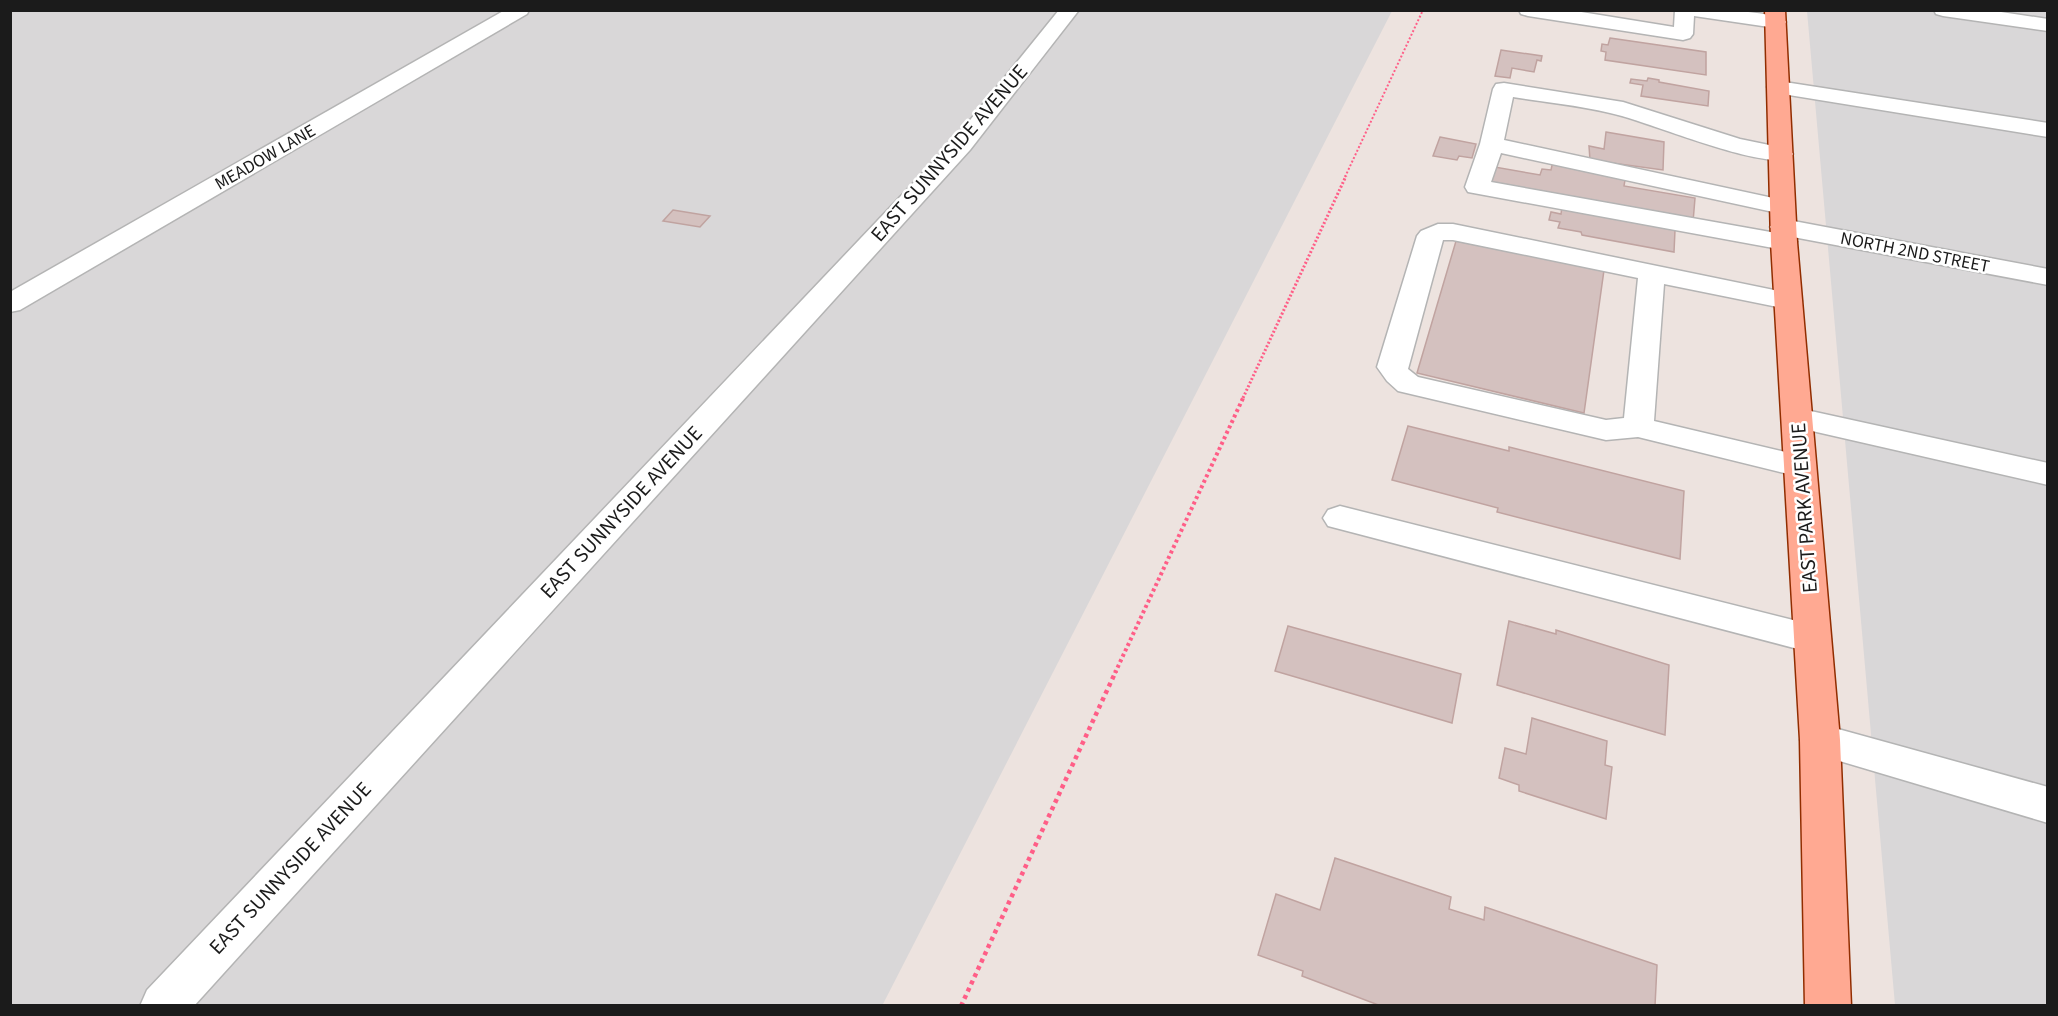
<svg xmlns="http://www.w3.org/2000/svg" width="2058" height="1016" viewBox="0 0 2058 1016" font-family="'Source Sans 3',sans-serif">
<rect width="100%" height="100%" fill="#ede3df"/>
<!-- residential -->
<g fill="#d9d7d8">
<polygon points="10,11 1392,11 882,1006 11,1005"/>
<polygon points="1807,11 2047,11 2047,1005 1895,1005"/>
</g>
<!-- building -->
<g fill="#d4c1bf" stroke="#c0a3a0" stroke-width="1.5">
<polygon points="1610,38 1706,52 1706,75 1605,60 1606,52 1601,51 1602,44 1608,45"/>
<polygon points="1501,50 1542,56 1541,61 1537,60 1534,72 1512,68 1510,78 1495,76"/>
<polygon points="1648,78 1659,80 1659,82 1709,91 1708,106 1641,96 1643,85 1630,83 1631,79 1647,81"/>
<polygon points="1606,132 1664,142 1663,170 1590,160 1589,146 1604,149"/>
<polygon points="1440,137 1476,144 1472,158 1459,156 1457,160 1433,156"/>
<polygon points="1553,161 1626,174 1624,186 1695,198 1693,222 1490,184 1495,167 1540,175 1542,169 1551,170"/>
<polygon points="1562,207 1675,230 1674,252 1582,235 1581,232 1558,228 1560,222 1549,220 1551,212 1561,214"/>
<polygon points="673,210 710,216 700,227 663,221"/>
<polygon points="1456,241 1604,270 1584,413 1417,373"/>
<polygon points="1408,426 1509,451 1509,447 1684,491 1680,559 1497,512 1498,508 1392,480"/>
<polygon points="1509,621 1556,634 1556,630 1669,665 1665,735 1497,685"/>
<polygon points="1288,626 1461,674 1452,723 1275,671"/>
<polygon points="1532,718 1607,741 1605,765 1612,767 1606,819 1519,791 1519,785 1499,778 1505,748 1526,754"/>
<polygon points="1335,858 1451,897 1449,909 1484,920 1485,907 1657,965 1655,1006 1381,1006 1302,976 1303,971 1258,955 1276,894 1320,910"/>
</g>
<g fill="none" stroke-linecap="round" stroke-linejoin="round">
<!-- minor casing -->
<g stroke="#b4b4b4" stroke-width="3">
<g id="minor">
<polygon points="505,10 529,10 527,14 20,310 10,312 10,292"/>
<polygon points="1059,10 1079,10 970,150 194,1006 140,1006 147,990 954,140"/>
<path d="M 1519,10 L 1569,10 L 1674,27 L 1675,10 C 1711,10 1748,9 1783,18 L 1786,22 L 1783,26 L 1776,28 L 1694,16 L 1693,34 L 1690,38 L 1683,40 L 1528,16 L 1521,14 Z"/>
<polygon points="1934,10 1988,10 2048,19 2048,31 1943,16 1936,14"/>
<polygon points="1778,81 2048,123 2048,137 1770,92 1767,87 1770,82"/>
<path d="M 1504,83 L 1623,102 L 1740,139 L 1789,149 L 1793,154 L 1789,159 C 1757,167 1658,126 1622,116 C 1587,106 1549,103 1513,97 L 1504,140 L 1782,200 L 1791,202 L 1794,207 L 1791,212 L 1782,214 L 1501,153 L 1491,182 L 1776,233 L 1770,227 L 1774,222 L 1783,219 L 2048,269 L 2048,285 L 1793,237 L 1797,242 L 1793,247 L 1784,250 L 1468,192 L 1465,187 L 1480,144 L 1493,89 L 1496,84 Z"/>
<path d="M 1438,224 L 1453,224 L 1798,295 L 1802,301 L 1798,307 L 1788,309 L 1664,284 L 1654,421 L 1811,458 L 1816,466 L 1811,474 L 1800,477 L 1638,437 L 1606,440 L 1398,391 L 1387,381 L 1377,367 L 1417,236 L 1421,231 ZM 1443,240 L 1453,240 L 1638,278 L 1624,418 L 1606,420 L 1418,377 L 1408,369 Z"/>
<polygon points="1797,408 2048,463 2048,485 1786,425 1782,418 1786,411"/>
<polygon points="1340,506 1813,625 1826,629 1831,639 1826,649 1813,653 1328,526 1323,518 1328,510"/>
<polygon points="1820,724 2048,787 2048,823 1806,751 1800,740 1806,729"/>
</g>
</g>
<!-- major casing -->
<g stroke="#912d00" stroke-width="3">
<polygon id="major" points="1765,10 1785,10 1797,242 1840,740 1851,1006 1805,1006 1800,740 1771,242"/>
</g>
<!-- path-far3 -->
<polyline stroke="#ff5e87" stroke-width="2" stroke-dasharray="2 2" stroke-linecap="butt" points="1345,177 1423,10"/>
<!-- path-far2 -->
<polyline stroke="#ff5e87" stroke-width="3" stroke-dasharray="2 2" stroke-linecap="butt" points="1243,398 1346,176"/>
<!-- path-far1 -->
<polyline stroke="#ff5e87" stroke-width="4" stroke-dasharray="3 3" stroke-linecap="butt" points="1115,673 1244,396"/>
<!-- path -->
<polyline stroke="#ff5e87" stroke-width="4.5" stroke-dasharray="4 4" stroke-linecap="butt" points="961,1006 1116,671"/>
<!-- minor -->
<use href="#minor" fill="#fff" fill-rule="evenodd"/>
<!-- major -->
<use href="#major" fill="#ffa992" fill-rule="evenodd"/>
</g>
<g text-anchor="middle" stroke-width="5" stroke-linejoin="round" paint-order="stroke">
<!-- far-street labels -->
<g font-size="18" fill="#1b1b1b" stroke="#fff">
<text transform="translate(265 157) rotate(-30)" y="6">MEADOW LANE</text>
<text transform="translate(1915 252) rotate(11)" y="6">NORTH 2ND STREET</text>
</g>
<!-- street labels -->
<g font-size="21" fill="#1b1b1b" stroke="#fff">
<text transform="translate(949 153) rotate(-49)" y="7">EAST SUNNYSIDE AVENUE</text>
<text transform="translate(1804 508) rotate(-94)" y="7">EAST PARK AVENUE</text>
<text transform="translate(621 512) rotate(-47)" y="7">EAST SUNNYSIDE AVENUE</text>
<text transform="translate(290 868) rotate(-47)" y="7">EAST SUNNYSIDE AVENUE</text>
</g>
</g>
<!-- border -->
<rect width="2058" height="1016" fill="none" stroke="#1b1b1b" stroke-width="24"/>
</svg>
